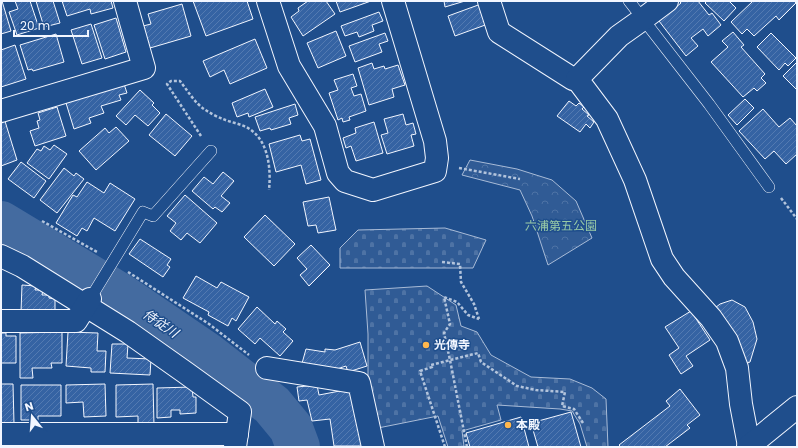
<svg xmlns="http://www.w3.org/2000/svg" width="798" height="448" viewBox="0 0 798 448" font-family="Poppins,'Noto Sans JP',sans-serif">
<defs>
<pattern id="cemetery-stones" width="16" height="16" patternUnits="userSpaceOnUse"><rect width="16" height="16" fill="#305b95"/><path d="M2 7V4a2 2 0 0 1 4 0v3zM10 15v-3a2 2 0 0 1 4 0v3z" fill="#4e73a5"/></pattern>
<pattern id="park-crowns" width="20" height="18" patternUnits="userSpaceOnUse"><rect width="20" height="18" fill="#305b95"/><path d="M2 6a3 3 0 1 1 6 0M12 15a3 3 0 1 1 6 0" fill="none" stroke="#4e73a5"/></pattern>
<pattern id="building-hatch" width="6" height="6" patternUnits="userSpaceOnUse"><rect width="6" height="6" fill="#3563a3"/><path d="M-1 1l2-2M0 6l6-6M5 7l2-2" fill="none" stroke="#537ab1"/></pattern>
</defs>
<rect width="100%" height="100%" fill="#1f4e8c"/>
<!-- cemetery -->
<g fill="url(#cemetery-stones)" stroke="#a8bbd7">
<polygon points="445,228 486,240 473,268 340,268 340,248 358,230"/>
<polygon points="427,286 456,305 461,326 477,332 491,355 531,377 570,379 592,388 606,399 608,447 587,447 580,424 572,411 560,409 497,405 501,420 462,431 464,446 457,447 448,447 438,416 378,428 368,382 368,334 365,290"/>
</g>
<!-- park -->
<polygon fill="url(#park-crowns)" stroke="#a8bbd7" points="470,160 517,169 552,180 576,201 592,238 548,265 532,216 520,190 462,175"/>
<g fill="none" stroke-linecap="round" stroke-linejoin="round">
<!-- river -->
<polyline stroke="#446ba0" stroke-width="44" points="1,223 117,293 208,355 272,405 291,428 298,447"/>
</g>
<!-- building -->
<g fill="url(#building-hatch)" stroke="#f2f6ff">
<polygon points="1,1 2,1 11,31 1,34"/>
<polygon points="15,1 30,1 39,28 17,35 9,12 18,9"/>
<polygon points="36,1 53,1 60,23 44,27"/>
<polygon points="62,1 111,1 113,8 91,14 90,9 67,16"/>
<polygon points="193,1 247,1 253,19 206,36"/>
<polygon points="308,1 326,1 335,14 303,36 291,17 299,11 298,8"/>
<polygon points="336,1 371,1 340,12"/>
<polygon points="444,1 465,1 445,7"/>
<polygon points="679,1 698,1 709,15 712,13 721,25 708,36 703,29 691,38 698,46 686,56 659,21 681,3"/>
<polygon points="707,1 729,1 736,8 724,21 705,3"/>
<polygon points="753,1 794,1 796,3 779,20 776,16 754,36 747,29 742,34 731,22"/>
<polygon points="182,4 191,36 150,48 143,26 151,24 148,14"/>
<polygon points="481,4 488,24 455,36 448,16"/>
<polygon points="379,12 383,21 372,25 374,31 359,37 357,32 345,36 341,26"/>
<polygon points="116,18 126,52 105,59 94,25"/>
<polygon points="91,24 102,58 82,64 71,30"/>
<polygon points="336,31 346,56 318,68 307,43"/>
<polygon points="733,32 744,45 741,47 765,74 761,78 766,83 757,91 754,88 743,97 711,62 728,47 722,41"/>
<polygon points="385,33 388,41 379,44 382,52 355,62 349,46"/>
<polygon points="771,33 796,58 788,66 785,63 779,70 757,47"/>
<polygon points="56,34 64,62 33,71 32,69 28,70 20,45"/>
<polygon points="255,39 267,68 230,84 224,70 210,77 203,61"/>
<polygon points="15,45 26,79 1,87 1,50"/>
<polygon points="797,62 797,90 783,76"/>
<polygon points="372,63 374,69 384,66 385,69 398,65 405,85 392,89 394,97 369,105 358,68"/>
<polygon points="353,74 357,86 351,88 354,96 361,94 366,111 349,117 350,120 343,122 342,118 338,120 329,93 338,90 334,80"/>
<polygon points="124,84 127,93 119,95 121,100 101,106 104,113 89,118 91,123 74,129 66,103"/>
<polygon points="265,89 273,107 249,117 248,113 237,117 232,103"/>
<polygon points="140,90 154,103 152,105 160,113 148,126 135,115 126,125 116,116"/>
<polygon points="745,99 754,108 737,125 728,115"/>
<polygon points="569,101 576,106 579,103 584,107 582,109 589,115 587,116 594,122 590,128 586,124 580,132 557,116"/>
<polygon points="295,104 298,115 289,118 291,124 271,130 270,128 260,131 255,117"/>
<polygon points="57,107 66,136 35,146 30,131 39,128 37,121 40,120 38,113"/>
<polygon points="763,109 779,127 790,118 797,126 797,154 786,164 774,151 765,159 739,131"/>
<polygon points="166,114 192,136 175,156 149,135"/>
<polygon points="403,114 406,125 413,123 416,134 411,135 414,146 387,154 381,135 388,133 384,119"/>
<polygon points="4,118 17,160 1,166 1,119"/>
<polygon points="374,122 383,153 356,161 351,146 346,148 343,138 356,133 355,128"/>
<polygon points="116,127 129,141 96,170 79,151 105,128 109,133"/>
<polygon points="300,135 302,141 310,139 321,180 306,184 301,165 276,172 269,144"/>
<polygon points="54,145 67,154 49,179 27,163 37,149 41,151 44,146 50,150"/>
<polygon points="21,162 46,181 34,198 8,179"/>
<polygon points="64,168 74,176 76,173 84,179 57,213 40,200"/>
<polygon points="223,172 234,181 221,196 230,203 222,212 215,207 213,209 192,191 204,177 213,184"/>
<polygon points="87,182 104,193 110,183 135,199 115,231 94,218 87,231 82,228 77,236 56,223 73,195 77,197"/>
<polygon points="185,195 217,223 200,243 187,233 181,240 170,231 176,223 167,216"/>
<polygon points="329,197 336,230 318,233 316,225 308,226 303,202"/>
<polygon points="265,215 295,244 274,266 244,237"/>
<polygon points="140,239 171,259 167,265 170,267 163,277 129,254"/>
<polygon points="311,245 330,265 309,286 300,275 307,269 297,258"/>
<polygon points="196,276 217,288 221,282 249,297 236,321 232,318 228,326 208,315 209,312 183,298"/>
<polygon points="22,285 36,286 35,290 43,290 42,295 49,295 49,298 55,299 55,314 21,312"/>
<polygon points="732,300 745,307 753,322 757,339 750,362 745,364 715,308 720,304"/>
<polygon points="257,307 275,324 277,321 286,329 283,332 293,341 280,356 260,338 255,344 238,329"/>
<polygon points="691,311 710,340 686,356 693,366 681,374 669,355 679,348 665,327"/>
<polygon points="62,332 62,363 51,363 52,368 32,368 33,378 20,378 20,333"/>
<polygon points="68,332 98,333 97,351 106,351 105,372 91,372 91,368 66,366"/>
<polygon points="1,333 6,333 6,336 16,336 16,363 1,363"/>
<polygon points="360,342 367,366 348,372 346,366 328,372 301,367 306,349 325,352 325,349 335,350"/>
<polygon points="112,344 128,344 127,358 151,359 150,375 110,373"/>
<polygon points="1,384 13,384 14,424 1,424"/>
<polygon points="105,384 106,416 84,417 83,402 66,403 66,385"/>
<polygon points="153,384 154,426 138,426 138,416 116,417 116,385"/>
<polygon points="21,385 61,385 61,416 38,416 38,420 21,420"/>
<polygon points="317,385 319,395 350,389 363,446 334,446 330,419 312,421 307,400 299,401 297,387"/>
<polygon points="192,387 193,397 196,397 196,413 180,414 180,410 171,410 171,417 157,418 157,388"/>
<polygon points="680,389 700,415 687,425 690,428 665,447 621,447 619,445 670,406 666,401"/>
<polygon points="571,412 581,447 538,447 531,423"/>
<polygon points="521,417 529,447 470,447 466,433"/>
<polygon points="181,442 206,443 206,447 181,447"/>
<polygon points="42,445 42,447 21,447 21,446"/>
</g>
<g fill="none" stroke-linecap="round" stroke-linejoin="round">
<!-- lane casing -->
<g stroke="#f2f6ff" stroke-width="12">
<g id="lane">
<polyline points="629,1 709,104 769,187"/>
<polyline points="90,299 143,212 153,216 211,151"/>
</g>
</g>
<!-- street casing -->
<g stroke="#f2f6ff" stroke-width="24">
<g id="street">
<polyline points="268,1 289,66 325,126 338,173 345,181 373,190 435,171 437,158 435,141 393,1"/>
<polyline points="489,1 499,32 573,79 577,79"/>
<polyline points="667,1 643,19 619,36 577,79 607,119 635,180 662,259 674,277 711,318 727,341 737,368 741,404 749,446"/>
<polyline points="1,111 144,68 125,1"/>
<polyline points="1,256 22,266 128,332 186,373 240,412 235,447"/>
<polyline points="1,321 76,321 90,299"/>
<polyline points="267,368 359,383 373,447"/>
<polyline points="1,434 237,434"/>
</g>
</g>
<!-- primary casing -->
<g stroke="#f2f6ff" stroke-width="24">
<polyline id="primary" points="748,447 797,407"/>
</g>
<!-- path -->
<g stroke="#b3c4dc" stroke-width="2.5" stroke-dasharray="3 2" stroke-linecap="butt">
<path d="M 201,136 L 167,84 L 171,81 L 180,81 C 187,90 195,103 204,109 C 210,113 217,117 223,119 C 232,123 243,124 251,130 C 269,143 271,170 269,190"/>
<polyline points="459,168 520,179"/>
<polyline points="781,198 797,219"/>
<polyline points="42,221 97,252"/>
<polyline points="442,262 460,264 461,282 474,304 479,319"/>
<polyline points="128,272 209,324 249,355"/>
<polyline points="445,447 420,371 432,367 431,365 478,353 481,362 517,386 536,390 565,392 562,406 574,409 583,423"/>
<polyline points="467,447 450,360 444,333 450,324 444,297 457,302 468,315 479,319"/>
</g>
<!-- lane -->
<use href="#lane" stroke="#1f4e8c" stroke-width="11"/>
<!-- street -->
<use href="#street" stroke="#1f4e8c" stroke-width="22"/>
<!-- primary -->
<use href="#primary" stroke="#1f4e8c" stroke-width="22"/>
</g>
<!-- markers -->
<g fill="#ffb74d" stroke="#1f4e8c" stroke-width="1.5">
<circle cx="426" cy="345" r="4"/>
<circle cx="508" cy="425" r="4"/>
</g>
<g text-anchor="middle" stroke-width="3" stroke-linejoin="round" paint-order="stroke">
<!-- park labels -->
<g font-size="12" fill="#97c8a6" stroke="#1f4e8c">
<text x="561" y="230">六浦第五公園</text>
</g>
<!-- poi labels -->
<g font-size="12" font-weight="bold" fill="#f2f6ff" stroke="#1f4e8c" text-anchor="start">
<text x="434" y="349">光傳寺</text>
<text x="516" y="429">本殿</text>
</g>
<!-- water labels -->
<g font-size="13" font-style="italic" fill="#f2f6ff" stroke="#1f4e8c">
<text transform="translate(161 323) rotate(34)" y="5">侍従川</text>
</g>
</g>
<!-- border -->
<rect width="798" height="448" fill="none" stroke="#f2f6ff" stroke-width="4"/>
<!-- north arrow -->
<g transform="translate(32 416) rotate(343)" stroke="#1f4e8c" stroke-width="3" paint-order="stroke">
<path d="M0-3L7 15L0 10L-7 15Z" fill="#f2f6ff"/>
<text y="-6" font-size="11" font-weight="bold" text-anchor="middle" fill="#f2f6ff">N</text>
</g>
<!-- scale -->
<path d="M14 30v6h74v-6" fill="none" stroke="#f2f6ff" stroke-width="2"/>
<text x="20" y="30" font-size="12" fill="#f2f6ff" stroke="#1f4e8c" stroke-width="3" paint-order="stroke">20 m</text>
</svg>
